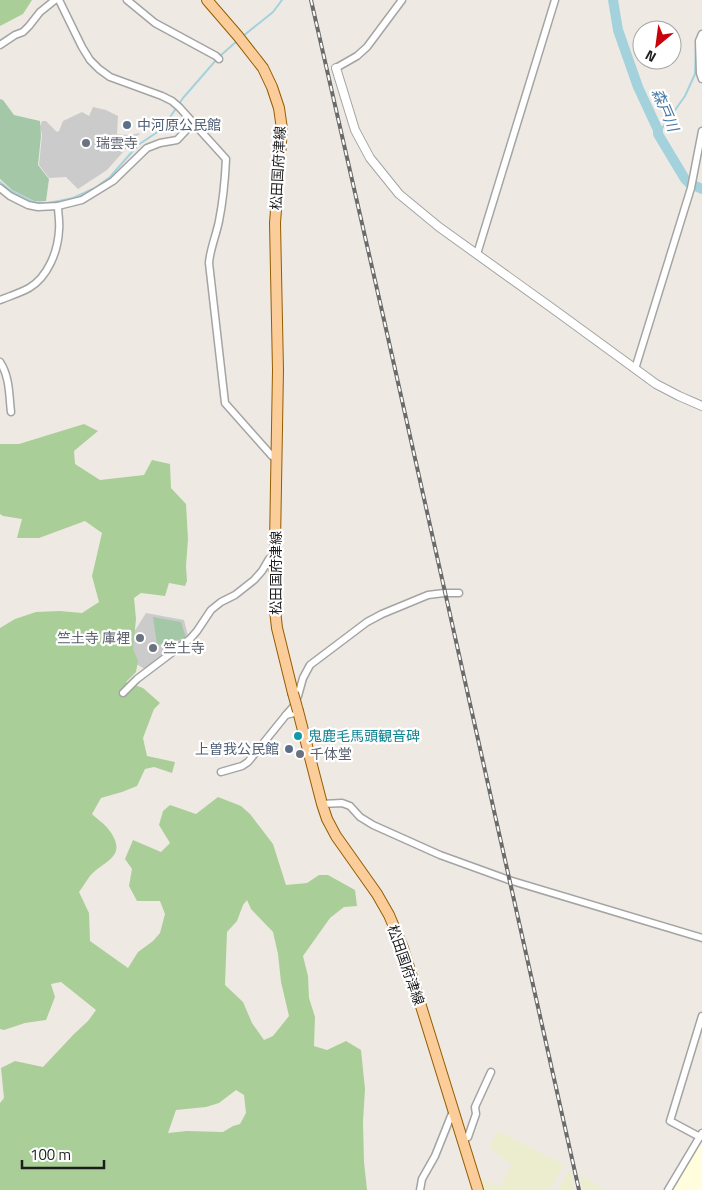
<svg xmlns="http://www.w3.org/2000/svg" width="702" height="1190" viewBox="0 0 702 1190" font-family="'Titillium Web','Noto Sans JP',sans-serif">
<rect width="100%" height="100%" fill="#eeeae3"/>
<!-- education -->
<polygon fill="#fffddb" points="702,1137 702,1190 674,1190 671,1188"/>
<!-- religious -->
<g fill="#cbcbcb">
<polygon points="93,107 106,110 118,116 117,134 129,135 140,133 107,170 78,189 66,177 49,178 39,165 42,135 40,127 42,121 46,121 57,132 59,131 63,121 82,112 89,116"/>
<polygon points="146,613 184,620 188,636 187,640 145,669 136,664 129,656 134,632"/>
</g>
<!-- farmland -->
<g fill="#ecedce">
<polygon points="498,1131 564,1165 549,1190 483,1190 478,1177 499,1187 512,1165 489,1147"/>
<polygon points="570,1169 575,1190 557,1190"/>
<polygon points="579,1174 604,1190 583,1190"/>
</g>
<!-- forest -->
<g fill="#aace97" fill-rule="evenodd">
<polygon points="0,0 32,0 23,14 0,26"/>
<path d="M 84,424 L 98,431 L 74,451 L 75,464 L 100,480 L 144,475 L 152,460 L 170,464 L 171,488 L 186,504 L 188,539 L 186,566 L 187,581 L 185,586 L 169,583 L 165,596 L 141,593 L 134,598 L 136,619 L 133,649 L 138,661 L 136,672 L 126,682 L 143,688 L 160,703 L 154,709 L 143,738 L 147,756 L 175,762 L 172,773 L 154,767 L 145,769 L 137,786 L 122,792 L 101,798 L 92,814 C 97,819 105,824 109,830 C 129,857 104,860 90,876 C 86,881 83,887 79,892 L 89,913 L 90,941 L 128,968 L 138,952 L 153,941 L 160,933 L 165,914 L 160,901 L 137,901 L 129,886 L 132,869 L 125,859 L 133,840 L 161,852 L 170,843 L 159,825 L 163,811 L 170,805 L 196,814 L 218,797 L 241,806 L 250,814 L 273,844 L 286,885 L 307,883 L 319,875 L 328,875 L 355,890 L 357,906 L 344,907 L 330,918 L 303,956 L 308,976 L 309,998 L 315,1017 L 314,1046 L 327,1050 L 346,1041 L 361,1050 L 365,1089 L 363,1122 L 364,1162 L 367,1190 L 0,1190 L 0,1103 L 4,1098 L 1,1068 L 15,1061 L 43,1067 L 74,1034 L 88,1021 L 96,1010 L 61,982 L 51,984 L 55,997 L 46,1020 L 25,1023 L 4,1030 L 0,1029 L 0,628 L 15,619 L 36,612 L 60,611 L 82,613 L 99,602 L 92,576 L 102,533 L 85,521 L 39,538 L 17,538 L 22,519 L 3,516 L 0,514 L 0,444 L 19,444 ZM 247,900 L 251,909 L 273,932 L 278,954 L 281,982 L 289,1016 L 273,1036 L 264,1040 L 252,1023 L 243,1002 L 225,985 L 227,932 L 237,921 L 243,905 ZM 236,1090 L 244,1095 L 246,1113 L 240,1124 L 233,1126 L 223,1132 L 187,1131 L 168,1133 L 176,1110 L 206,1107 L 219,1103 Z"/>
</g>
<!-- cemetery -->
<g fill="#a4c7a8">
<polygon points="0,99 3,100 14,115 40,121 41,136 38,165 49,179 46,201 34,201 12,190 0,179"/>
<polygon points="153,617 181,622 186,638 157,645"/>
</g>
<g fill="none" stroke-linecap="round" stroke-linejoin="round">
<!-- stream -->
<g stroke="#a3d2dc" stroke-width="2">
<polyline points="243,36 273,12 282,0"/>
<polyline points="220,56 237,41"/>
<polyline points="658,134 685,96 695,74 696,41 697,38"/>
<polyline points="0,182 11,191 33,202 47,203 59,201 73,198 95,188 110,177 138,145 162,129 183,98 217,59"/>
</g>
<!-- river -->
<polyline stroke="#a3d2dc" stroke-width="10" points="613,0 618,30 638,87 658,130 658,134 685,179 689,183 702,189"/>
<!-- minor casing -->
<g stroke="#a4a4a4" stroke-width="9">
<g id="minor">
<path d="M 59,0 L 82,47 L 90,60 L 99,69 L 110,77 L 162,96 L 172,101 L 179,107 L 226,159 C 225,180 223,201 219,221 C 216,236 210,249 209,263 L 225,403 L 272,456 L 277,460"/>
<polyline points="127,0 155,23 216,56 219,59"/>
<polyline points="702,34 699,41 700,73 702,79"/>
<polyline points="0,45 15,35 23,32 29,26 40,12 55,0"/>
<polyline points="336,68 357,56 367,47 402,0"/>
<polyline points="0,188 10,196 28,205 38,207 58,206 82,200 113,181 147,148 160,143 177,140 193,123"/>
<polyline points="477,254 555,0"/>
<path d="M 0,300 C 10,296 20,293 29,288 C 48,277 58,251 59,230 C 60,222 58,214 58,206"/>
<path d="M 0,362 C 10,377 9,396 11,412"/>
<polyline points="635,369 691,188 702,131"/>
<polyline points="123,693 137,679 190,639 197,631 211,610 221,602 235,595 254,580 262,571 269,559 275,556"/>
<polyline points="286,715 293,707 298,696 303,678 310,665 367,622 382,614 428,595 444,593 459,593"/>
<polyline points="221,772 242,766 248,762 286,715 298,712"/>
<polyline points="322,804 342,803 350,806 360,817 373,825 440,855 509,880 702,938"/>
<polyline points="700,1137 670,1121 702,1016"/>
<polyline points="462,1140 468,1137 476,1114 475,1107 491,1072"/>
<polyline points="420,1190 422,1179 435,1156 453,1111"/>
<polyline points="668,1190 702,1133"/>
</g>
</g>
<!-- tertiary casing -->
<g stroke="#a4a4a4" stroke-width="10">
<polyline id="tertiary" points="336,68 355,130 370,158 399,194 439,227 556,311 656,384 679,396 702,406"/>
</g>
<!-- primary casing -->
<g stroke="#955d01" stroke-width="12">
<g id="primary">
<polyline points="207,0 238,36 263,68 272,87 279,108 282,129 275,223 278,370 274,601 277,628 293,693"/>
<polyline points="298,711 322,804 327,819 336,836 377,894 389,915 403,948 478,1190"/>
</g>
</g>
<!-- minor -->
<use href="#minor" stroke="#fff" stroke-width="6"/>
<!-- tertiary -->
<use href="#tertiary" stroke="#fff" stroke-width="8"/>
<!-- primary -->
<use href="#primary" stroke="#fbcd9b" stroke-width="10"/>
<!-- rail casing -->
<g stroke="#6b6b6b" stroke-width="4">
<polyline id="rail" points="311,0 382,311 579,1190"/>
</g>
<!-- rail -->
<use href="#rail" stroke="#fff" stroke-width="2" stroke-dasharray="5.5" stroke-linecap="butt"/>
<!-- primary-bridge casing -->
<g stroke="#955d01" stroke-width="12" stroke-linecap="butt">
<polyline id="primary-bridge" points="293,693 298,711"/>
</g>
<!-- primary-bridge -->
<use href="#primary-bridge" stroke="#fbcd9b" stroke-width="10"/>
</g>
<!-- markers -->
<g fill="#5c6f8a" stroke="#fff" stroke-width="2">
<circle cx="127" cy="125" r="5"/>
<circle cx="289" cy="749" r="5"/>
</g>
<g fill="#6b7280" stroke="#fff" stroke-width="2">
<circle cx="86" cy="143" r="5"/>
<circle cx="140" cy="638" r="5"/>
<circle cx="153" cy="648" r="5"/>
<circle cx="300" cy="754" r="5"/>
</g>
<circle fill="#0f9aa8" stroke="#fff" stroke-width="2" cx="298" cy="736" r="5"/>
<g text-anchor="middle" stroke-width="4.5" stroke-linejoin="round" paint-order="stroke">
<!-- service labels -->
<g font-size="14" fill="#4e5e75" stroke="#fff" text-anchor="start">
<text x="137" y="130">中河原公民館</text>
<text x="279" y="754" text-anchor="end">上曽我公民館</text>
</g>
<!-- worship labels -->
<g font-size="14" fill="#5b616d" stroke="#fff" text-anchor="start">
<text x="96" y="148">瑞雲寺</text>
<text x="130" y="643" text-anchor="end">竺土寺 庫裡</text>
<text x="163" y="653">竺土寺</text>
<text x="310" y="759">千体堂</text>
</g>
<!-- street labels -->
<g font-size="14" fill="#1d1d1d" stroke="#fff">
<text transform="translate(278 168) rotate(-87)" y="5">松田国府津線</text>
<text transform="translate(276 573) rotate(-90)" y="5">松田国府津線</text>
<text transform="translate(406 965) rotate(71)" y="5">松田国府津線</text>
</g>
<!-- culture labels -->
<g font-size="14" fill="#0d838f" stroke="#fff" text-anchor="start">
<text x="308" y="741">鬼鹿毛馬頭観音碑</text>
</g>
<!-- water labels -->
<g font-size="15" font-style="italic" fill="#477aa4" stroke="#fff">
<text transform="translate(665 110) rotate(67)" y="5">森戸川</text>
</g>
</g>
<!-- north arrow -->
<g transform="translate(657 45) rotate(209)"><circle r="24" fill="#ffffff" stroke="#a5a5a5"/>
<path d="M0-4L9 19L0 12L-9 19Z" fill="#c9010a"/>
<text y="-8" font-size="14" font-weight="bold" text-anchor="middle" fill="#1d1d1d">N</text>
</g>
<!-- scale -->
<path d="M22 1160v8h82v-8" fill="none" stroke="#1d1d1d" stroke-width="2.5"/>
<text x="30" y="1160" font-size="15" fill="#1d1d1d" stroke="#ffffff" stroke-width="4" paint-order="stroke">100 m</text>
</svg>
